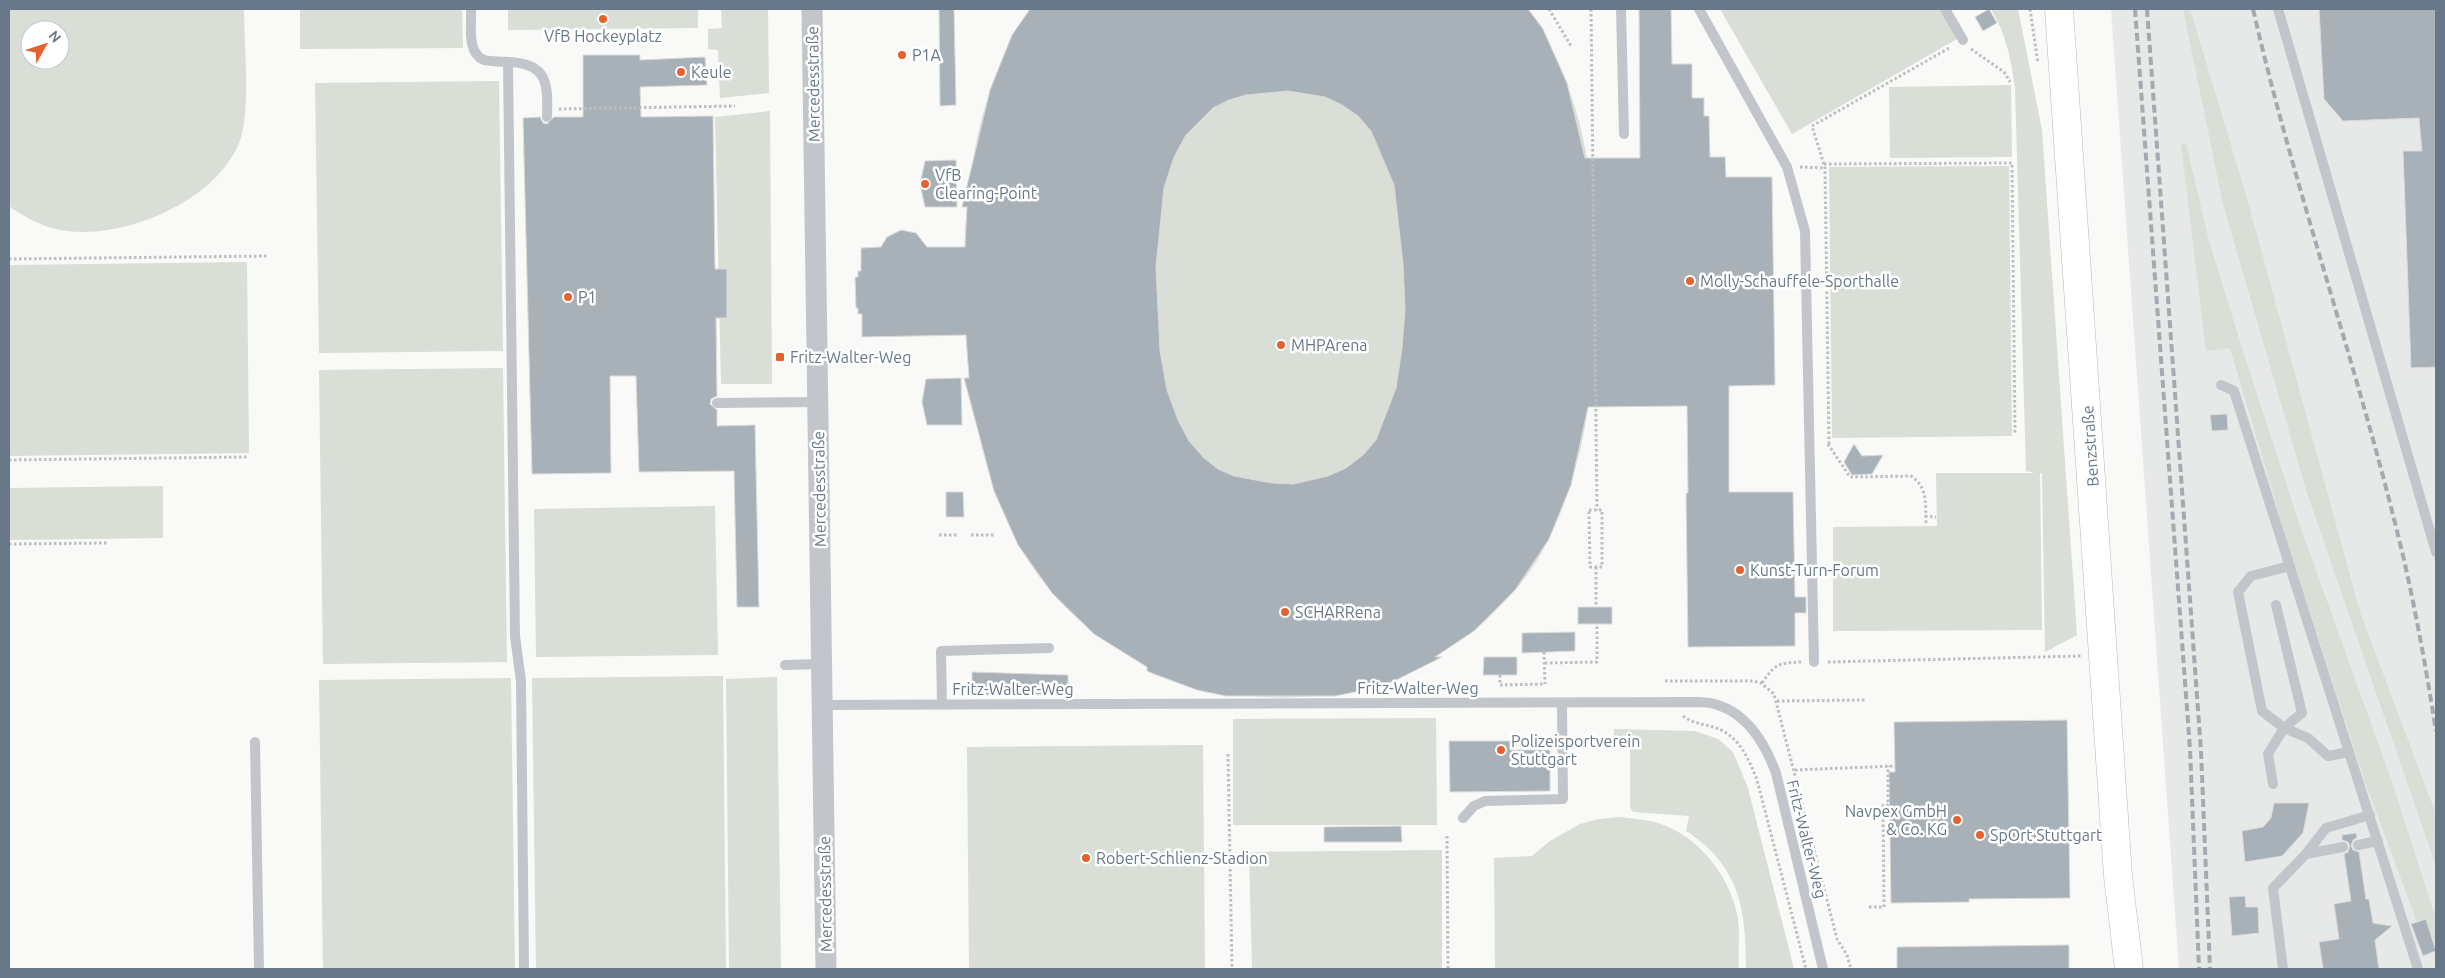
<svg xmlns="http://www.w3.org/2000/svg" width="2445" height="978" viewBox="0 0 2445 978" font-family="Ubuntu,sans-serif">
<rect width="100%" height="100%" fill="#f9f9f7"/>
<!-- built -->
<polygon fill="#e7e8e8" points="2111,9 2436,9 2436,969 2179,969"/>
<!-- green -->
<g fill="#d9ded6" fill-rule="evenodd">
<path d="M 9,9 L 244,9 C 244,43 250,102 242,134 C 224,200 119,244 56,229 C 39,225 23,216 9,206 ZM 30,30 L 60,30 L 60,60 L 30,60 Z"/>
<polygon points="300,9 462,9 463,48 300,49"/>
<polygon points="508,9 698,9 698,28 508,30"/>
<polygon points="721,9 768,9 769,93 720,98 718,50 708,49 708,29 722,28"/>
<path d="M 1030,9 L 1528,9 C 1566,62 1587,133 1592,198 C 1595,245 1593,293 1593,339 C 1594,420 1568,533 1512,594 C 1500,606 1487,621 1474,631 C 1458,642 1437,650 1420,660 C 1405,668 1389,679 1373,685 C 1362,689 1350,690 1339,692 C 1215,717 1078,655 1018,543 C 976,465 965,374 964,287 C 963,193 976,87 1030,9 Z"/>
<polygon points="1720,9 1940,9 1957,39 1792,134"/>
<path d="M 1991,9 L 2018,9 L 2042,130 L 2077,635 L 2045,652 L 2042,473 L 2040,473 L 2042,630 L 1833,631 L 1833,527 L 1937,526 L 1936,473 L 2035,473 L 2026,471 L 2015,87 C 2011,59 2006,34 1991,9 Z"/>
<polygon points="2183,9 2190,9 2246,195 2360,612 2434,809 2436,866 2307,493 2223,204"/>
<polygon points="499,81 503,351 319,353 315,83"/>
<polygon points="2011,85 2012,157 1890,158 1889,87"/>
<polygon points="770,111 772,384 721,384 715,117"/>
<polygon points="2186,143 2209,241 2242,348 2299,523 2392,782 2436,919 2436,946 2426,919 2417,922 2366,785 2285,534 2230,348 2206,351 2181,144"/>
<polygon points="2009,166 2012,436 1832,438 1829,167"/>
<polygon points="247,262 249,453 9,456 9,265"/>
<polygon points="503,368 507,662 323,664 319,370"/>
<polygon points="163,486 163,538 9,540 9,488"/>
<polygon points="715,506 718,655 536,657 534,509"/>
<polygon points="723,676 726,969 536,969 532,678"/>
<polygon points="777,677 781,969 729,969 726,679"/>
<polygon points="511,678 515,969 323,969 319,680"/>
<polygon points="1436,718 1437,825 1233,825 1233,719"/>
<path d="M 1614,729 L 1695,731 L 1718,739 L 1733,752 L 1748,788 L 1794,969 L 1746,969 C 1746,909 1740,866 1686,831 L 1689,816 L 1633,812 L 1630,807 L 1630,745 L 1614,745 Z"/>
<polygon points="1203,745 1205,969 969,969 967,747"/>
<path d="M 1620,817 C 1632,819 1645,819 1658,823 C 1699,836 1731,877 1738,919 C 1740,935 1738,953 1739,969 L 1495,969 L 1494,858 L 1532,856 L 1550,841 L 1580,824 L 1599,819 Z"/>
<polygon points="1442,850 1442,969 1252,969 1249,852"/>
</g>
<!-- building -->
<g fill="#a9b1b8" stroke="#dbdbd9" fill-rule="evenodd">
<polygon points="939,9 954,9 956,105 940,106"/>
<path d="M 1030,9 L 1528,9 L 1543,29 L 1567,83 L 1585,158 L 1640,158 L 1639,9 L 1671,9 L 1672,64 L 1692,64 L 1692,98 L 1704,98 L 1704,116 L 1709,116 L 1710,157 L 1725,157 L 1726,177 L 1772,177 L 1775,385 L 1729,386 L 1729,492 L 1793,492 L 1795,597 L 1806,597 L 1806,613 L 1795,613 L 1795,646 L 1688,647 L 1686,493 L 1688,493 L 1687,406 L 1588,407 L 1571,485 L 1549,539 L 1515,590 L 1474,631 L 1435,657 L 1442,657 L 1394,681 L 1375,688 L 1335,696 L 1226,696 L 1197,690 L 1154,674 L 1147,671 L 1147,667 L 1094,634 L 1052,593 L 1018,545 L 994,491 L 964,378 L 969,378 L 966,335 L 862,337 L 862,314 L 858,314 L 858,308 L 856,308 L 855,277 L 858,277 L 858,271 L 861,271 L 861,248 L 881,247 L 887,237 L 901,230 L 916,233 L 927,247 L 965,247 L 967,207 L 962,207 L 990,90 L 1012,35 ZM 1288,91 L 1325,97 L 1342,105 L 1358,116 L 1371,131 L 1394,185 L 1403,264 L 1405,309 L 1402,348 L 1396,388 L 1376,440 L 1363,455 L 1346,468 L 1328,476 L 1293,484 L 1272,483 L 1234,476 L 1218,469 L 1204,458 L 1189,441 L 1178,420 L 1167,390 L 1160,351 L 1156,267 L 1164,188 L 1174,157 L 1186,135 L 1213,108 L 1229,100 L 1246,95 Z"/>
<polygon points="1989,9 1997,23 1983,31 1975,17"/>
<polygon points="2319,9 2436,9 2436,367 2411,368 2403,151 2422,151 2419,118 2343,121 2324,99"/>
<polygon points="583,55 640,55 640,60 705,57 707,85 640,87 641,117 713,116 715,269 727,269 727,318 716,318 717,396 711,399 710,404 717,410 717,426 755,425 759,607 737,607 734,471 639,472 636,376 610,376 611,473 532,474 523,118 540,117 543,123 547,124 554,117 583,117"/>
<polygon points="956,160 957,207 925,207 920,184 925,161"/>
<polygon points="961,378 962,425 927,425 922,402 926,379"/>
<polygon points="2227,414 2228,430 2212,431 2210,415"/>
<polygon points="1854,444 1862,456 1883,455 1872,474 1852,475 1844,462"/>
<polygon points="946,492 963,492 964,517 946,517"/>
<rect x="1578" y="607" width="34" height="17"/>
<polygon points="1575,632 1575,651 1522,653 1522,633"/>
<polygon points="1484,657 1517,657 1517,675 1483,675"/>
<polygon points="972,672 1068,675 1068,694 972,695"/>
<polygon points="2067,720 2070,898 1969,899 1969,902 1891,903 1889,772 1895,772 1894,722"/>
<polygon points="1449,741 1510,741 1510,750 1550,750 1550,791 1450,792"/>
<polygon points="2274,803 2309,803 2303,833 2282,856 2245,862 2242,831 2263,827 2271,818"/>
<polygon points="1401,826 1402,842 1324,842 1324,827"/>
<polygon points="2356,833 2357,838 2353,840 2351,846 2353,850 2359,852 2366,899 2369,899 2373,923 2392,926 2375,940 2379,969 2323,969 2319,942 2339,939 2334,904 2351,901 2344,854 2348,852 2350,846 2348,842 2342,840 2342,835"/>
<polygon points="2245,896 2246,907 2258,907 2259,933 2232,936 2229,897"/>
<polygon points="2426,919 2436,951 2423,956 2411,924"/>
<polygon points="2069,945 2069,969 1897,969 1897,947"/>
</g>
<g fill="none" stroke-linecap="round" stroke-linejoin="round">
<!-- secondary casing -->
<g stroke="#b5babf" stroke-width="29">
<polyline id="secondary" points="2059,9 2118,876 2129,969"/>
</g>
<!-- path -->
<g stroke="#bcbfc2" stroke-width="3" stroke-dasharray="2.5 2.5" stroke-linecap="butt">
<polyline points="1549,9 1571,46"/>
<polyline points="1591,9 1597,510"/>
<polyline points="2030,9 2038,63"/>
<polyline points="1971,49 2004,72 2010,82"/>
<polyline points="559,109 735,106"/>
<polyline points="1824,164 2012,163 2015,434"/>
<polyline points="1800,167 1825,168"/>
<polyline points="9,259 268,256"/>
<path d="M 1828,444 L 1850,477 L 1911,476 C 1929,488 1925,505 1926,524"/>
<polyline points="1829,444 1825,168 1812,126 1951,47"/>
<polyline points="9,460 247,457"/>
<polygon points="1589,510 1602,510 1602,567 1590,567"/>
<polyline points="1925,516 1936,517"/>
<polyline points="939,535 958,535"/>
<polyline points="971,535 994,535"/>
<polyline points="9,544 108,543"/>
<polyline points="1596,567 1596,607"/>
<polyline points="1544,652 1545,684"/>
<polyline points="1828,662 2081,656"/>
<polyline points="1545,663 1597,662 1597,624"/>
<polyline points="1500,675 1500,685 1545,684"/>
<polyline points="1665,681 1753,681 1761,683 1774,694 1837,939 1847,955 1851,969"/>
<path d="M 1762,683 C 1775,664 1778,663 1801,662"/>
<polyline points="1777,701 1865,700"/>
<path d="M 1683,716 C 1692,723 1703,724 1713,727 C 1738,734 1748,757 1757,780 L 1806,969"/>
<polyline points="1228,754 1232,969"/>
<polyline points="1795,770 1895,766"/>
<polyline points="1447,836 1448,969"/>
<polyline points="1869,907 1884,907 1883,805 1888,805 1888,766"/>
</g>
<!-- service -->
<g stroke="#c2c6cb" stroke-width="10">
<path d="M 471,9 C 472,24 466,53 484,60 C 491,62 501,61 508,62 L 515,636 L 521,681 L 524,969"/>
<polyline points="1621,9 1624,134"/>
<polyline points="1699,9 1787,167 1805,231 1814,662"/>
<polyline points="1945,9 1963,40"/>
<polyline points="2278,9 2436,552"/>
<path d="M 508,62 C 548,63 548,84 547,117"/>
<polyline points="2221,385 2234,391 2418,969"/>
<polyline points="717,403 818,402"/>
<polyline points="2290,566 2251,576 2238,592 2262,711 2284,728 2308,738 2328,756 2349,752"/>
<polyline points="785,665 822,664"/>
<polyline points="942,704 941,651 1049,648"/>
<path d="M 822,705 L 1699,702 C 1740,703 1763,738 1776,773 L 1823,969"/>
<polyline points="255,742 259,969"/>
<polyline points="2273,784 2268,754 2284,728 2302,713 2276,605"/>
<polyline points="1463,818 1474,806 1485,801 1563,799 1562,703"/>
<polyline points="2358,845 2378,841"/>
<polyline points="2306,854 2343,847"/>
<polyline points="2283,969 2273,888 2306,854 2326,828 2370,815"/>
</g>
<!-- minor -->
<polyline stroke="#c2c6cb" stroke-width="21" points="812,9 826,969"/>
<!-- secondary -->
<use href="#secondary" stroke="#fff" stroke-width="28"/>
<!-- rail -->
<g stroke="#a3aab0" stroke-width="4" stroke-dasharray="8 4" stroke-linecap="butt">
<polyline points="2135,9 2190,749 2199,969"/>
<polyline points="2147,9 2201,751 2210,969"/>
<path d="M 2253,9 C 2293,184 2353,353 2396,527 C 2413,594 2425,662 2436,731"/>
</g>
</g>
<!-- markers -->
<g fill="#e3622d" stroke="#fff" stroke-width="2">
<circle cx="603" cy="19" r="5"/>
<circle cx="902" cy="55" r="5"/>
<circle cx="681" cy="72" r="5"/>
<circle cx="925" cy="184" r="5"/>
<circle cx="1690" cy="281" r="5"/>
<circle cx="568" cy="297" r="5"/>
<circle cx="1281" cy="345" r="5"/>
<rect x="775" y="352" width="10" height="10" rx="2.5"/>
<circle cx="1740" cy="570" r="5"/>
<circle cx="1285" cy="612" r="5"/>
<circle cx="1501" cy="750" r="5"/>
<circle cx="1957" cy="820" r="5"/>
<circle cx="1980" cy="835" r="5"/>
<circle cx="1086" cy="858" r="5"/>
</g>
<g text-anchor="middle" stroke-width="5" stroke-linejoin="round" paint-order="stroke">
<!-- poi labels -->
<g font-size="16" fill="#687888" stroke="#fff" text-anchor="start">
<text x="603" y="42" text-anchor="middle">VfB Hockeyplatz</text>
<text x="912" y="61">P1A</text>
<text x="691" y="78">Keule</text>
<text x="935" y="181">VfB<tspan x="935" dy="18">Clearing-Point</tspan></text>
<text x="1700" y="287">Molly-Schauffele-Sporthalle</text>
<text x="578" y="303">P1</text>
<text x="1291" y="351">MHPArena</text>
<text x="790" y="363">Fritz-Walter-Weg</text>
<text x="1750" y="576">Kunst-Turn-Forum</text>
<text x="1295" y="618">SCHARRena</text>
<text x="1511" y="747">Polizeisportverein<tspan x="1511" dy="18">Stuttgart</tspan></text>
<text x="1947" y="817" text-anchor="end">Navpex GmbH<tspan x="1947" dy="18">&amp; Co. KG</tspan></text>
<text x="1990" y="841">SpOrt Stuttgart</text>
<text x="1096" y="864">Robert-Schlienz-Stadion</text>
</g>
<!-- street labels -->
<g font-size="16" fill="#687888" stroke="#fff">
<text transform="translate(813 84) rotate(-91)" y="6">Mercedesstraße</text>
<text transform="translate(2090 446) rotate(-94)" y="6">Benzstraße</text>
<text transform="translate(819 489) rotate(-91)" y="6">Mercedesstraße</text>
<text x="1418" y="694">Fritz-Walter-Weg</text>
<text x="1013" y="695">Fritz-Walter-Weg</text>
<text transform="translate(1807 839) rotate(76)" y="6">Fritz-Walter-Weg</text>
<text transform="translate(825 894) rotate(-91)" y="6">Mercedesstraße</text>
</g>
</g>
<!-- border -->
<rect width="2445" height="978" fill="none" stroke="#687888" stroke-width="20"/>
<!-- north arrow -->
<g transform="translate(45 45) rotate(50)"><circle r="24" fill="#ffffff" stroke="#c3c9cf"/>
<path d="M0-4L9 19L0 12L-9 19Z" fill="#e3622d"/>
<text y="-8" font-size="14" font-weight="bold" text-anchor="middle" fill="#687888">N</text>
</g>
</svg>
